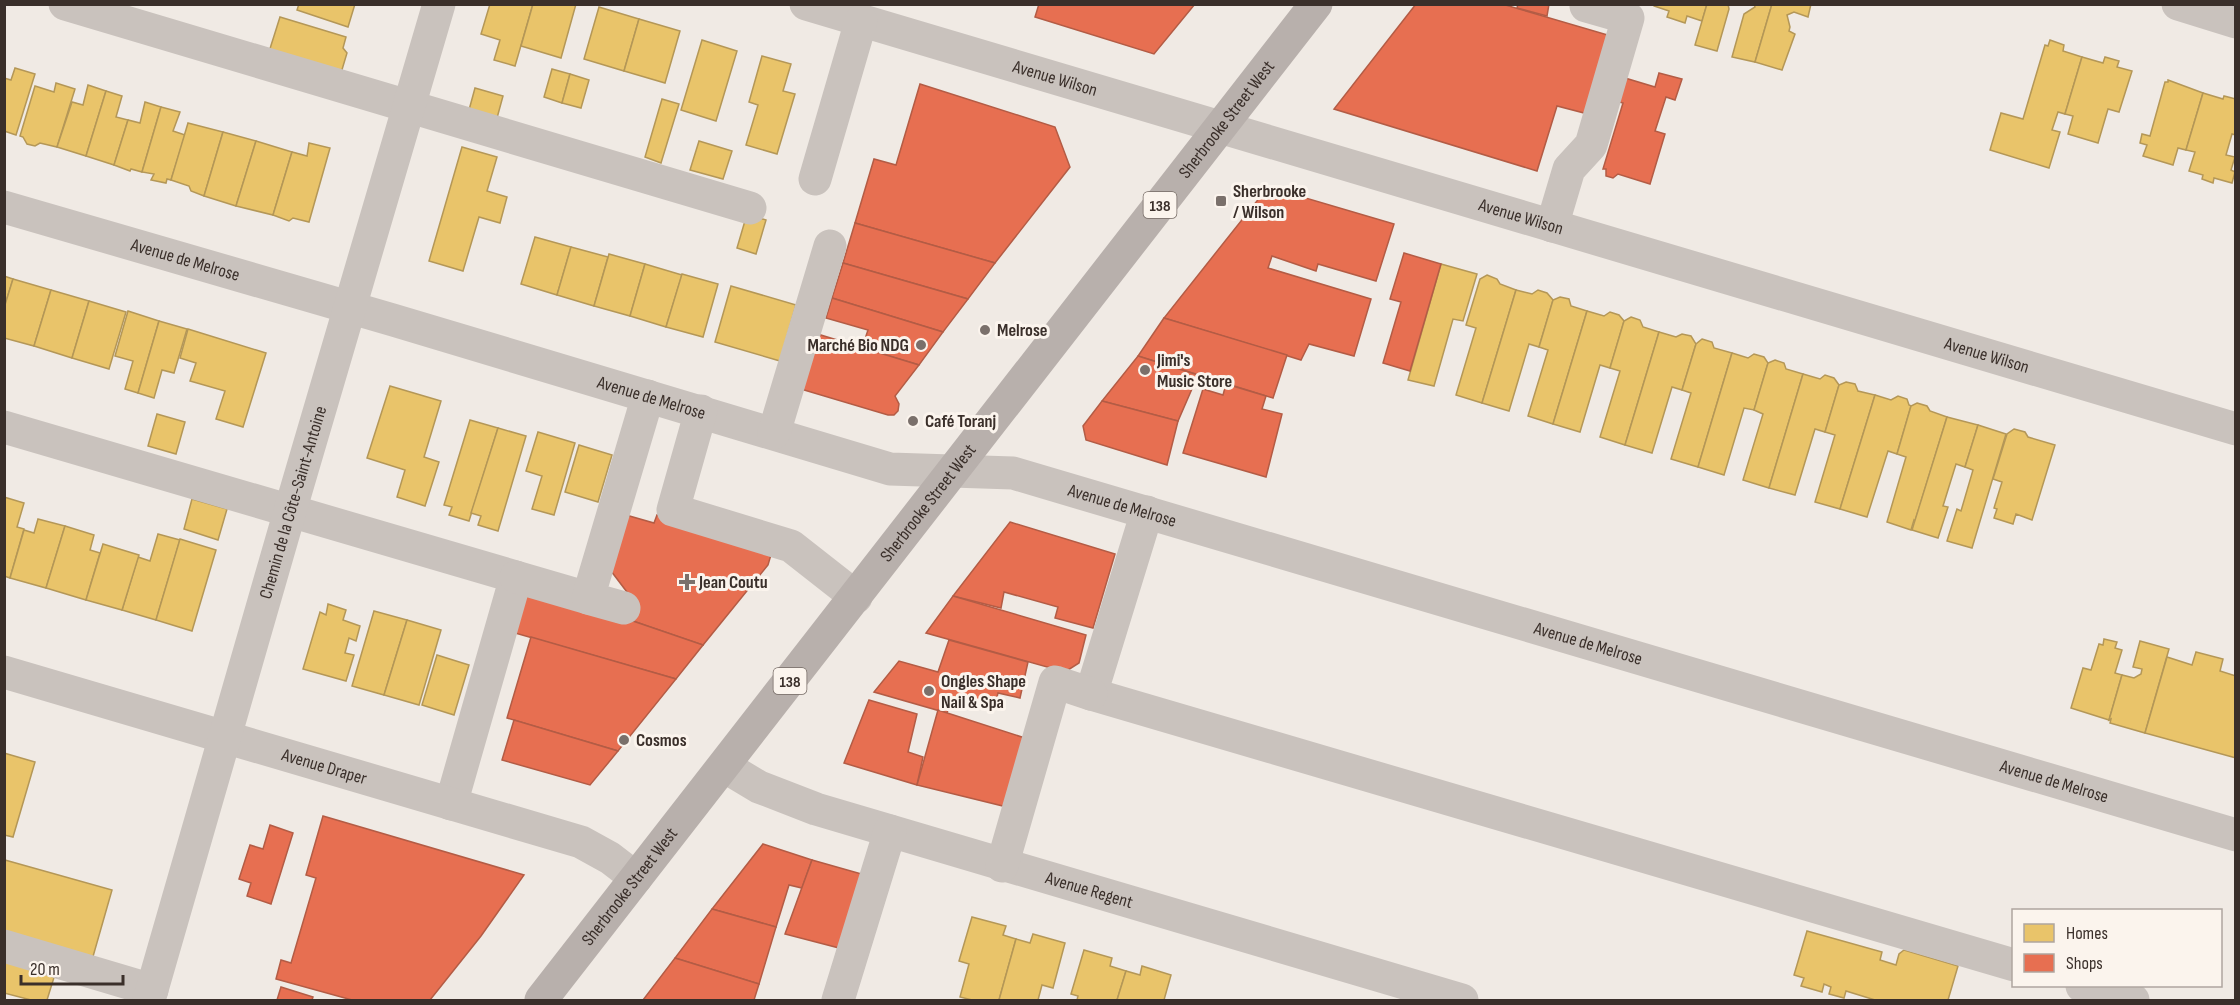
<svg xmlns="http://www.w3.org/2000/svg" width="2240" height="1005" viewBox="0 0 2240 1005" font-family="'Sofia Sans Condensed',sans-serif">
<rect width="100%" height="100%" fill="#f0eae4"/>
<!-- homes -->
<g fill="#e9c46a" stroke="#b49757" stroke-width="1.5">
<polygon points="299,4 355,4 348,27 297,10"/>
<polygon points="490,4 533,4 515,66 494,60 500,40 481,34"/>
<polygon points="533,4 576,4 561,58 521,46"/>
<polygon points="1654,4 1707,4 1702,21 1687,16 1685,23 1667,17 1669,11 1654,6"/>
<polygon points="1707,4 1728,4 1729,9 1717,51 1695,45"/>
<polygon points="1754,4 1772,4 1755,62 1732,57 1744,14 1755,7"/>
<polygon points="1772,4 1811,4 1808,17 1794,12 1787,15 1790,27 1789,31 1795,34 1782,70 1755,62"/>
<polygon points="599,7 639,19 624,71 584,59"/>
<polygon points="280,17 346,37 343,48 347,53 341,73 268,55"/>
<polygon points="639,19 680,31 665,83 624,71"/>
<polygon points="702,40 737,51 716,121 681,110"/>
<polygon points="2050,40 2064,45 2063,51 2082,57 2065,114 2058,112 2052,130 2060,132 2049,168 1990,150 2001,113 2023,119 2045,45 2048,46"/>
<polygon points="762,56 791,64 783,91 795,94 777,154 746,145 758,105 749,102"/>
<polygon points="2082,57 2103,63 2105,57 2119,61 2117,67 2132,71 2119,112 2108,109 2098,143 2068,134 2073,116 2065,114"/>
<polygon points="15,68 35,74 16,135 4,131 4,78 11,80"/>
<polygon points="552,69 570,74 562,103 544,97"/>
<polygon points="570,74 589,80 581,108 562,103"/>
<polygon points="2168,80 2203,93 2186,150 2178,148 2173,165 2143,156 2147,145 2140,143 2142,134 2150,136 2165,82 2168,82"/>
<polygon points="56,83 75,89 57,147 40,143 35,146 27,144 23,137 20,136 35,86 54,92"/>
<polygon points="88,85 106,91 86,156 57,147 72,102 83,105"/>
<polygon points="475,88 503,96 497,118 469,110"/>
<polygon points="106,91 122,96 116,117 128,120 114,165 86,156"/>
<polygon points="2203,93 2223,99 2224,96 2236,99 2236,135 2232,134 2226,155 2235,157 2231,170 2235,172 2232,183 2214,178 2213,183 2202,179 2203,175 2189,171 2195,152 2186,150"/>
<polygon points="662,99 679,104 661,163 645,157"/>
<polygon points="145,102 161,107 142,172 131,169 130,171 114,165 128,120 140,123"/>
<polygon points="161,107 180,112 173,131 185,135 171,180 167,179 166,183 151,180 154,174 142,172"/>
<polygon points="188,123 223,132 204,196 191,191 189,186 171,180"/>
<polygon points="223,132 256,141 236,206 204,196"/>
<polygon points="256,141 292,152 273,215 236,206"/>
<polygon points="699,141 732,151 723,179 690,170"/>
<polygon points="309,143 330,148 309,222 293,218 289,221 273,215 292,152 307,156"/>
<polygon points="462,147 497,157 487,191 507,197 500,223 479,217 463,271 429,261"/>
<polygon points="747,214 766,220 756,254 737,248"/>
<polygon points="535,237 571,247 557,295 521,284"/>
<polygon points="571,247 608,257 594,306 557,295"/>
<polygon points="609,254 645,264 630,316 594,306"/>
<polygon points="645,264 682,275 666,327 630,316"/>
<polygon points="1441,264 1477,274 1463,321 1453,319 1434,386 1408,380"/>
<polygon points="682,274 718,284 703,337 666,327"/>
<polygon points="1487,275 1497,279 1500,284 1516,290 1482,403 1456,395 1476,328 1466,325 1480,279"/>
<polygon points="4,276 13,279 4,308"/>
<polygon points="13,279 51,290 34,346 4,338 4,308"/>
<polygon points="731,286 796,305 780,361 715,342"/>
<polygon points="51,290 89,301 72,358 34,346"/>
<polygon points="1516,290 1532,294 1538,290 1547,293 1553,300 1539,347 1529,344 1509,411 1482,403"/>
<polygon points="1560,297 1569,299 1571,306 1587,311 1553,424 1528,416 1548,350 1539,347 1553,300"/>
<polygon points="89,301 126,312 109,369 72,358"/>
<polygon points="128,311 159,321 138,393 125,389 133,361 115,356"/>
<polygon points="1587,311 1604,316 1610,312 1619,315 1624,321 1610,368 1600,365 1580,432 1553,424"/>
<polygon points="1631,317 1640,320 1643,327 1659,332 1625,445 1600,437 1620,371 1610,368 1624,321"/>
<polygon points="159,321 187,329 174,373 162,370 154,398 138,393"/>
<polygon points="188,329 266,353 243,427 216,419 225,391 190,381 196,363 180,358"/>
<polygon points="1659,332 1676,337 1682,334 1691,336 1696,344 1682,390 1672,387 1652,453 1625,445"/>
<polygon points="1702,339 1712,342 1714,348 1732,353 1698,467 1671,459 1691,393 1682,390 1696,344"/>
<polygon points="1732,353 1748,358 1754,354 1764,357 1768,363 1754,410 1744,408 1724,475 1698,467"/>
<polygon points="1775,360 1784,363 1786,369 1803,374 1769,488 1743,480 1763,414 1754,410 1768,363"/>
<polygon points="1803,374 1820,379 1825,375 1834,378 1839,385 1825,432 1815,429 1795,495 1769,488"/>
<polygon points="1846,382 1855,384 1858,391 1875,395 1840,509 1815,502 1835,435 1825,432 1839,385"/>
<polygon points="390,386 441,401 424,457 439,462 425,506 397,497 405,470 367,458"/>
<polygon points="1875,395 1891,400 1898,396 1907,399 1909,405 1911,406 1897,454 1888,451 1867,517 1840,509"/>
<polygon points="1917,403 1927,406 1930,411 1947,417 1915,521 1914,520 1911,530 1887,522 1906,457 1897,454 1911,406"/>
<polygon points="157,414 185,422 176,454 148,446"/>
<polygon points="1947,417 1978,425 1965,467 1956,464 1943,506 1948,507 1938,538 1912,530"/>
<polygon points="470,420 498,428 469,521 449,515 452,507 444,505"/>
<polygon points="1978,425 2006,434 1972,548 1947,541 1957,509 1961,511 1973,470 1965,467"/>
<polygon points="498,428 526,436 498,531 478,525 481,516 471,513"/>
<polygon points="2014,429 2025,432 2028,437 2055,445 2032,520 2016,514 2013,524 1994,518 1997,509 1994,508 2002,482 1993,479 2007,434"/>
<polygon points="538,432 575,443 554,515 532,509 542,476 526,471"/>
<polygon points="579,445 612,455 598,502 565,492"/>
<polygon points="4,497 24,503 17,527 24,529 10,578 4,576"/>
<polygon points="192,499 227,509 218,540 184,529"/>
<polygon points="38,519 65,526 46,588 10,578 24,530 34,533"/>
<polygon points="65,526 94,535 90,550 100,553 86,600 46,588"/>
<polygon points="158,534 180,540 156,620 122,610 138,557 150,561"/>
<polygon points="180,539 216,550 192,631 156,620"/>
<polygon points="103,544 139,555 122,610 86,600"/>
<polygon points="328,604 346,610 343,620 360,626 356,641 349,638 345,653 354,655 346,681 303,669 320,612 326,615"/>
<polygon points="374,611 407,620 384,695 352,686"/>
<polygon points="407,620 441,630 419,705 384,695"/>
<polygon points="2104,639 2117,642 2115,648 2122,650 2115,673 2122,675 2109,720 2071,708 2083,668 2091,670 2099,644 2103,645"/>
<polygon points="2140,641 2169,649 2145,733 2110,723 2111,719 2109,720 2122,675 2134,678 2141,674 2142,669 2133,667"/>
<polygon points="2196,652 2223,659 2220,671 2236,676 2236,758 2145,733 2167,657 2192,665"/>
<polygon points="437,655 469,665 454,715 422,705"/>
<polygon points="4,753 35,762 13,837 4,835"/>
<polygon points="5,860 112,890 92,960 4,935"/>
<polygon points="972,917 1006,926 1003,935 1016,939 999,1000 972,1000 960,997 969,964 959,961"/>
<polygon points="1807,931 1882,952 1880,960 1896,965 1899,954 1904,950 1958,966 1948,1000 1875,1000 1846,991 1844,998 1829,994 1831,987 1824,984 1822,992 1801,986 1804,978 1794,975"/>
<polygon points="1033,934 1065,943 1053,988 1042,985 1038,1000 999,1000 1016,939 1030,943"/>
<polygon points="1084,950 1112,958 1110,966 1126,971 1117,1000 1077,1000 1078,996 1071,994"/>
<polygon points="4,957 56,971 47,1000 31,1000 4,993"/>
<polygon points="1142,966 1171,975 1164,1000 1117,1000 1126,971 1140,975"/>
</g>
<!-- shops -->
<g fill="#e76f51" stroke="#b35c45" stroke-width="1.5">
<polygon points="1039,4 1195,4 1154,54 1035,17"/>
<polygon points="1416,4 1502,4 1611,36 1588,114 1557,106 1537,171 1334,109"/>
<polygon points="1518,4 1549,4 1547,16 1517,8"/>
<polygon points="1659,73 1682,79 1675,100 1666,97 1655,131 1665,134 1650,184 1618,174 1613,178 1606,176 1606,169 1603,169 1623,103 1608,99 1615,75 1655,87"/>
<polygon points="920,84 1055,127 1070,167 995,263 855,223 874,159 896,165"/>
<polygon points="1268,187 1394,224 1376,281 1318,264 1316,271 1272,256 1268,268 1371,299 1354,356 1309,344 1301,360 1164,318"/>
<polygon points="855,223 995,263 968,299 843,263"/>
<polygon points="1404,253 1441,264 1410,371 1383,363 1401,302 1390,299"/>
<polygon points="843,263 968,299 943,332 832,298"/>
<polygon points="832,298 943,332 919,365 862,348 868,330 826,318"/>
<polygon points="1164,318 1287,355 1273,398 1138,356"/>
<polygon points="811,332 919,365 895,396 899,404 898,411 894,415 888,415 794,387"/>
<polygon points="1138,356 1198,375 1178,421 1102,401"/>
<polygon points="1226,384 1266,396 1262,409 1282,414 1266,477 1183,453 1203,389 1223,395"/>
<polygon points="1102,401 1178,421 1167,465 1086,440 1083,426"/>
<polygon points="619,513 654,523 657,515 773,548 768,565 703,645 627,619 633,600 605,563"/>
<polygon points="1010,522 1115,554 1093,628 1055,618 1058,607 1004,592 1001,608 953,596"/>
<polygon points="520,589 627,619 703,645 676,679 508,631"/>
<polygon points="953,596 1086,635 1079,663 1065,672 926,633"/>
<polygon points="531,637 676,679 618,751 507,718"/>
<polygon points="949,640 1028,662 1020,698 998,693 994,709 958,699 950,702 947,713 874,692 899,661 938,672"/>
<polygon points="869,700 917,714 908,752 923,757 917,785 844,763"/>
<polygon points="938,710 1025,738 1007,807 917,785"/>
<polygon points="514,720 618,751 590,785 502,760"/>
<polygon points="323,816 524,875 481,936 430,1000 352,1000 276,979 281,960 291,963 316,878 306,875"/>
<polygon points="270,825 293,833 271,904 247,896 251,883 239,879 250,845 263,849"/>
<polygon points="763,844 812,860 802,888 789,885 776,927 712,909"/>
<polygon points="812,860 865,875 843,949 785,934"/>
<polygon points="712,909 776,927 759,984 675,958"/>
<polygon points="675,958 759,984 754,1000 643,1000"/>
<polygon points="281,987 313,997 312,1000 277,1000"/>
</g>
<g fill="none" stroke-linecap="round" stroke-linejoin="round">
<!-- minor -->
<g stroke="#c9c2bd" stroke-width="33">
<polyline points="65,4 750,208"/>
<path id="s1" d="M 806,4 L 2236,429"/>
<polyline points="2178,4 2236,22"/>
<polyline points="815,179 861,21"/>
<path id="s2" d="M 4,207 L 393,320 L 890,469 L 1013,473 L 2236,835"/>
<polyline points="1552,226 1569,169 1591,145 1628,18 1586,6"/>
<polyline points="701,411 673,510 791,546 856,597"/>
<polyline points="4,427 516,577 451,804"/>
<polyline points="774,433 830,246"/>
<polyline points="1147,512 1091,694 2014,965"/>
<polyline points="516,577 588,598"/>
<polyline points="624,608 588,598 648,396"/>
<path id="s3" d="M 4,672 L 581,842 L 610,858 L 636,878"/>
<path id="s4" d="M 724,766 L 759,787 L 816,809 L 1462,1000"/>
<polyline points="1002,866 1055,682 1091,694"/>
<polyline points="4,946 152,990"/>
<polyline points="2082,986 2133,1000"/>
<path id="s5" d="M 149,1000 L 290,511 L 439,4"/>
<polyline points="838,1000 890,831"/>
</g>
<!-- major -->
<path stroke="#b8b0ac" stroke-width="33" id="s6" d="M 541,1000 L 1316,4"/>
</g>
<!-- markers -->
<g fill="#7a706b" stroke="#fbf4ed" stroke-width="2">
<rect x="1215" y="195" width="12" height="12" rx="3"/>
<circle cx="985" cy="330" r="6"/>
<circle cx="921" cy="345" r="6"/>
<circle cx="1145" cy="370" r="6"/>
<circle cx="913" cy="421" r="6"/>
<path d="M684 573h6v6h6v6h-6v6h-6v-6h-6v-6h6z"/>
<circle cx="929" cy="691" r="6"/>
<circle cx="624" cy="740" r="6"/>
</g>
<g text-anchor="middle" stroke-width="6" stroke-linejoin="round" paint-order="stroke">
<!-- shield labels -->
<g fill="#fbf4ed" stroke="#746a64" stroke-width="1.5">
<rect x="1143.5" y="192" width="33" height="26" rx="4.5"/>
<rect x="773.5" y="668" width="33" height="26" rx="4.5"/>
</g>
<g font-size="16" font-weight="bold" fill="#3a2f2a">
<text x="1160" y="211">138</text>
<text x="790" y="687">138</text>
</g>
<!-- street labels -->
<g font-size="18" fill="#3a2f2a" stroke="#fbf4ed">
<text dy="6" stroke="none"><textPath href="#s1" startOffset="260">Avenue Wilson</textPath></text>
<text dy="6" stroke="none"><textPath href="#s6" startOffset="1116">Sherbrooke Street West</textPath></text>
<text dy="6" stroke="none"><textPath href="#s1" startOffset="746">Avenue Wilson</textPath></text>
<text dy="6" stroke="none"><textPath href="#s2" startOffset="189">Avenue de Melrose</textPath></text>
<text dy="6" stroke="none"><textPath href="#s1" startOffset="1232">Avenue Wilson</textPath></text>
<text dy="6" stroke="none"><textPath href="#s2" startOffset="675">Avenue de Melrose</textPath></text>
<text dy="6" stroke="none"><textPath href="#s5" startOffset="518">Chemin de la Côte-Saint-Antoine</textPath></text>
<text dy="6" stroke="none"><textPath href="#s6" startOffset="630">Sherbrooke Street West</textPath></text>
<text dy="6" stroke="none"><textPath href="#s2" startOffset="1161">Avenue de Melrose</textPath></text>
<text dy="6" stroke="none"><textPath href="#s2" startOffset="1647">Avenue de Melrose</textPath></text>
<text dy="6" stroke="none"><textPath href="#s3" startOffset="334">Avenue Draper</textPath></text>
<text dy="6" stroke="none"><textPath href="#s2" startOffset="2133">Avenue de Melrose</textPath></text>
<text dy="6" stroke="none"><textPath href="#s6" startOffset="144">Sherbrooke Street West</textPath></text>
<text dy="6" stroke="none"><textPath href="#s4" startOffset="387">Avenue Regent</textPath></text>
</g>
<!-- poi labels -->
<g font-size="18" font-weight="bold" fill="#3a2f2a" stroke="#fbf4ed" text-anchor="start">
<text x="1233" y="197">Sherbrooke<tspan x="1233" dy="21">/ Wilson</tspan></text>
<text x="997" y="336">Melrose</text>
<text x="909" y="351" text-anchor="end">Marché Bio NDG</text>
<text x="1157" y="366">Jimi's<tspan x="1157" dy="21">Music Store</tspan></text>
<text x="925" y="427">Café Toranj</text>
<text x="699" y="588">Jean Coutu</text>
<text x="941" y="687">Ongles Shape<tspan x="941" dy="21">Nail &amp; Spa</tspan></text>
<text x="636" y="746">Cosmos</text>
</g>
</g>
<!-- border -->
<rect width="2240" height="1005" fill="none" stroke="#3a2f2a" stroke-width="12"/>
<!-- legend -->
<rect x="2012" y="909" width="210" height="78" fill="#fbf4ed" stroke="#aea59f" stroke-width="1.5"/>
<rect x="2024" y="924" width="30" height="18" fill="#e9c46a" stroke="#aea59f" stroke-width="1.5"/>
<text x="2066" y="939" font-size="18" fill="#3a2f2a">Homes</text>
<rect x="2024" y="954" width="30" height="18" fill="#e76f51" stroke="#aea59f" stroke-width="1.5"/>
<text x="2066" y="969" font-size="18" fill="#3a2f2a">Shops</text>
<!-- scale -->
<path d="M21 975v9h102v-9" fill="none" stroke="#3a2f2a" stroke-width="3"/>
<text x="30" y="975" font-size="18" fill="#3a2f2a" stroke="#fbf4ed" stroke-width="4.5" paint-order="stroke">20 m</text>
</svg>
